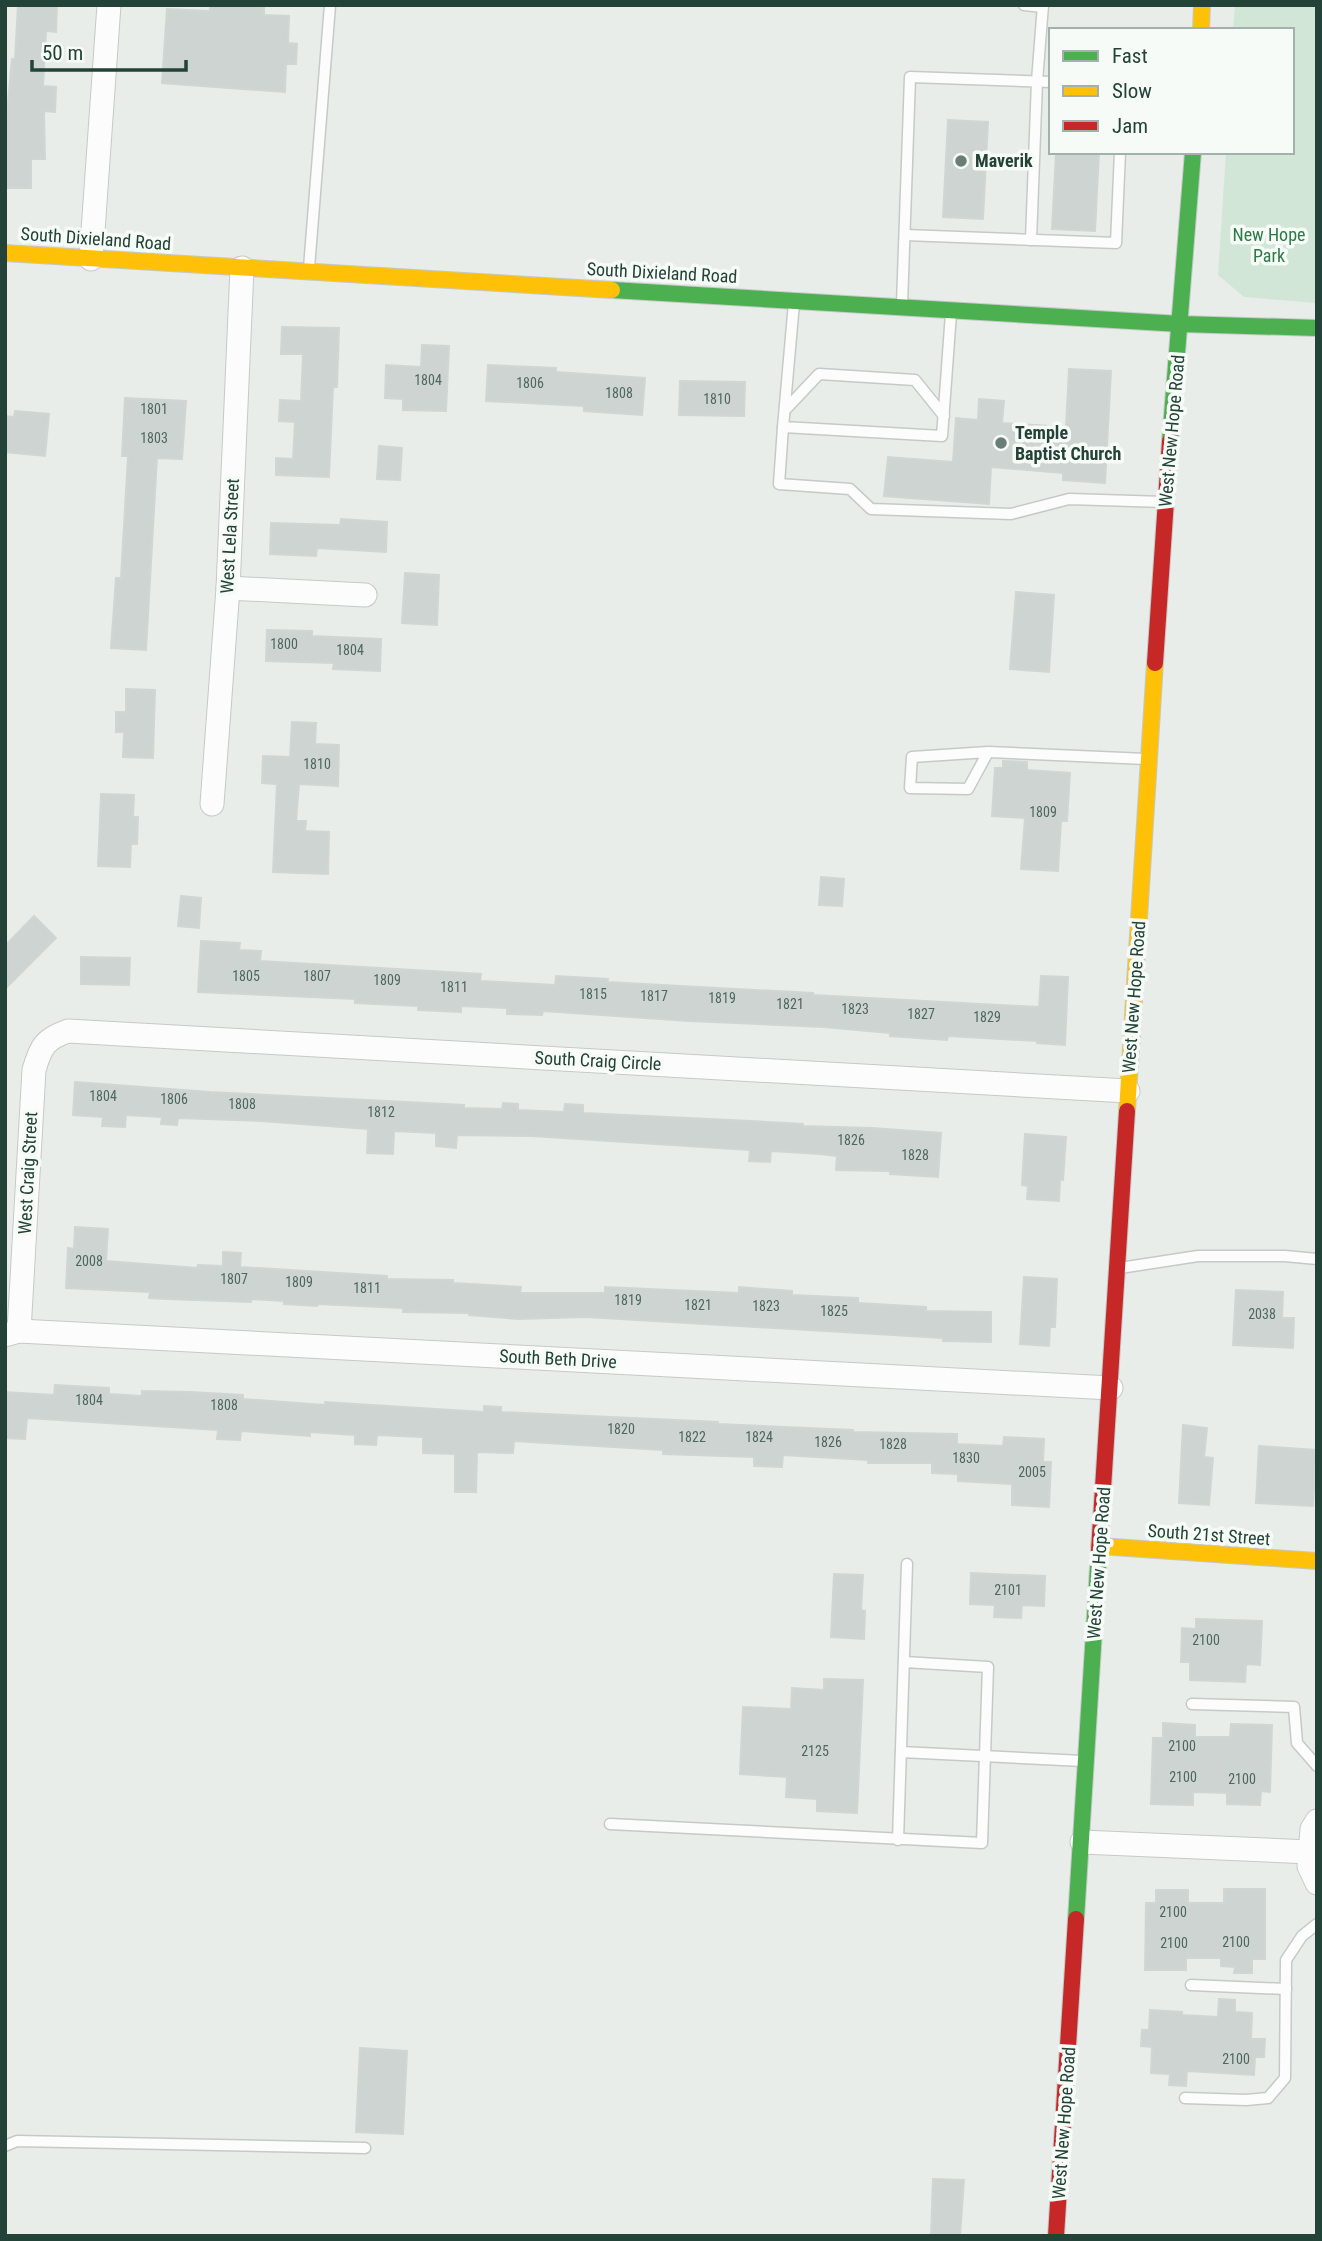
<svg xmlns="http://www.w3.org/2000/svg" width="1322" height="2241" viewBox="0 0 1322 2241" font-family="'Roboto Condensed',sans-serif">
<rect width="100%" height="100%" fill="#e8edea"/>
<!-- green -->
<polygon fill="#d1e6d6" points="1235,5 1317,5 1317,303 1244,297 1218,275 1226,152 1292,152 1292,30 1233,30"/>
<!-- building -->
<g fill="#ced4d1" stroke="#d0d6d3" stroke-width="2">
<polygon points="18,5 57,5 56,32 46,31 43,86 56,87 55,112 44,111 45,159 31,159 31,188 5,188 5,134 12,59 15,59"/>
<polygon points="210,5 264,5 264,15 289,16 288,43 297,44 296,64 286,64 285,92 162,83 167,9 210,11"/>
<polygon points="948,120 988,122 983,219 943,217"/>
<polygon points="1056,152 1099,152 1095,231 1052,229"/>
<polygon points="282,327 339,328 337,387 333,387 329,477 276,475 276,458 293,459 295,422 279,421 280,400 301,401 303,354 281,354"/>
<polygon points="422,345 449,346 446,411 403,410 403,399 385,398 386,365 421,367"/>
<polygon points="488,365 556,368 556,372 645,378 642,415 584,411 584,406 486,401"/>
<polygon points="1069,369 1111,371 1105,483 1063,480 1063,473 991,467 989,504 884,496 888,457 953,462 956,418 978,420 979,399 1004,401 1002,423 1066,427"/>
<polygon points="680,381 745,382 744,416 679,415"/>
<polygon points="125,398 186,401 182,459 157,458 146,650 111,648 116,578 121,578 128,456 122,456"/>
<polygon points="15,411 49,414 45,456 5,452 5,416 14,417"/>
<polygon points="379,446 402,448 400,480 377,479"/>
<polygon points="341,519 387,522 386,552 317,548 316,556 270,554 271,523 340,525"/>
<polygon points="405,573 439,575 437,625 402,623"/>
<polygon points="1016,592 1054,595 1049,672 1010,669"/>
<polygon points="267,630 312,631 312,636 381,639 380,671 333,669 334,663 266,661"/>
<polygon points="126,689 155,690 153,758 123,757 124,732 116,732 116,712 126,712"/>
<polygon points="292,722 316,723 315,744 339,745 338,786 299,784 296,821 306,821 305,831 329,832 328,874 273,872 277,784 262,783 263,756 290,757"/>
<polygon points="1003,761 1027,762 1027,770 1070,773 1067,821 1061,821 1058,871 1021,869 1025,818 992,816 995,768 1003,768"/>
<polygon points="101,794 134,795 133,817 138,817 137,844 131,844 130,867 98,866"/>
<polygon points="821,877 844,879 842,906 819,905"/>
<polygon points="181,896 201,898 199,928 178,926"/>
<polygon points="34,916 56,938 5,989 5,946"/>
<polygon points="201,941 240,943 239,950 261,951 260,961 481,974 480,981 555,985 556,976 608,979 607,982 813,993 813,995 1039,1007 1041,976 1068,977 1065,1045 1037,1043 1037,1041 948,1036 947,1040 890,1036 890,1033 824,1027 689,1021 543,1011 542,1015 507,1014 507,1008 461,1006 461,1012 418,1010 418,1006 355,1003 355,999 198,992"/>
<polygon points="81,957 130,958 129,985 81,984"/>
<polygon points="75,1082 210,1092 464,1105 464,1108 502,1109 503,1103 518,1104 518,1110 564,1112 565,1104 583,1105 583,1113 751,1121 803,1124 803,1126 872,1128 941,1133 938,1177 890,1174 890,1171 836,1170 837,1156 820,1154 771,1151 770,1162 749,1161 750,1150 531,1136 457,1135 456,1148 436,1146 436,1133 394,1131 393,1154 367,1153 368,1129 261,1121 178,1118 177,1125 161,1124 162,1117 126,1115 125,1127 102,1126 103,1117 73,1115"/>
<polygon points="1025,1134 1066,1137 1063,1180 1060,1180 1059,1201 1027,1199 1028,1186 1022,1185"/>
<polygon points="75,1227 108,1229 106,1261 197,1268 198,1265 223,1266 223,1252 241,1253 240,1267 387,1276 387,1279 453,1280 453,1283 521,1287 520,1293 605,1293 605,1287 739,1293 739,1287 792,1291 792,1295 858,1298 858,1303 926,1307 926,1311 991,1312 991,1342 943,1341 943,1338 586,1317 518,1319 469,1315 469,1313 403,1312 403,1308 317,1304 317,1306 284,1304 284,1301 251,1299 251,1302 167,1299 149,1298 150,1292 66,1288 68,1248 74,1249"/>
<polygon points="1024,1277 1057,1279 1055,1327 1050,1327 1049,1346 1020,1344"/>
<polygon points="1236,1290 1283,1292 1282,1318 1294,1318 1293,1348 1233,1345"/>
<polygon points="55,1385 109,1388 109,1394 142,1396 142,1391 190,1392 243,1395 243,1399 325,1405 325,1402 484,1412 484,1406 501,1407 501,1412 718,1422 718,1424 853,1430 853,1432 957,1434 957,1444 1003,1446 1004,1437 1044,1439 1043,1462 1051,1462 1049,1507 1012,1505 1012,1484 958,1481 958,1474 932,1473 932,1463 868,1463 868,1460 783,1455 782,1467 754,1466 754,1457 663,1454 663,1450 514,1441 513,1453 477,1452 476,1492 455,1492 455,1454 423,1453 423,1437 377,1435 376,1445 355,1444 355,1435 310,1432 310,1436 241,1431 240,1440 217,1439 218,1430 27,1418 25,1439 5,1438 5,1392 54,1395"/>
<polygon points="1183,1425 1207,1428 1204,1457 1213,1458 1209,1505 1179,1503"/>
<polygon points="1259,1446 1316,1450 1313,1506 1256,1503"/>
<polygon points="971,1573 1045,1576 1044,1606 1022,1605 1021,1618 994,1617 995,1605 970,1604"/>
<polygon points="834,1574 863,1575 861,1610 865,1611 864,1639 831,1637"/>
<polygon points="1196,1619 1262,1621 1260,1665 1246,1664 1245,1682 1190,1680 1190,1662 1181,1662 1182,1628 1196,1629"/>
<polygon points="824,1679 863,1680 857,1813 817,1811 817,1799 786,1797 787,1777 740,1774 743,1707 791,1709 792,1688 824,1690"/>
<polygon points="1163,1723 1195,1725 1195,1737 1230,1737 1231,1724 1272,1725 1270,1792 1261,1791 1260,1805 1227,1804 1227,1793 1193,1792 1193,1805 1151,1804 1153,1738 1163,1738"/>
<polygon points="1224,1889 1265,1889 1265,1959 1252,1959 1252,1973 1234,1973 1235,1967 1221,1966 1221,1958 1186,1958 1186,1970 1145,1970 1146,1903 1156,1903 1156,1890 1188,1890 1188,1903 1224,1903"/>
<polygon points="1219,1999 1235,2000 1235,2012 1252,2013 1251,2039 1265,2039 1264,2057 1255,2057 1254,2075 1187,2071 1186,2086 1169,2085 1170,2074 1151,2073 1152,2047 1141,2046 1142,2030 1149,2030 1150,2010 1182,2012 1182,2015 1218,2017"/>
<polygon points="360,2048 407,2051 403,2134 356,2132"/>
<polygon points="933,2179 964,2180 960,2236 931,2236"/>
</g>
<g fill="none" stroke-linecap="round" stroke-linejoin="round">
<!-- lane casing -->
<g stroke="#c5cac7" stroke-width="13">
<g id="lane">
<polyline points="1024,5 1043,7"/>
<polyline points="905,235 1116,243 1120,152"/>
<polyline points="1031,240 1037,81 1043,5"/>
<polyline points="309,268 330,5"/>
<polyline points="794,303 783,427 942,436 951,313"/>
<polyline points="902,304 910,77 1051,82"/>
<polyline points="785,410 819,374 915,380 944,416"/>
<polyline points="783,427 779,484 850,489 871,509 1011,514 1069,499 1164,502"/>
<polyline points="988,752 968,789 910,788 912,757 988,752 1146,759"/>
<polyline points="1120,1268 1198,1256 1285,1256 1317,1259"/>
<polyline points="1192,1704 1294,1707 1297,1743 1317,1766"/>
<polyline points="901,1752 1083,1761"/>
<polyline points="610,1824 982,1843 988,1667 904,1662"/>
<polyline points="898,1840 907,1564"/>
<polyline points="1191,1985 1286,1989"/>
<polyline points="1185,2098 1246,2100 1268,2098 1285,2078 1286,1960 1302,1936 1317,1924"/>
<polyline points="5,2146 17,2141 365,2148"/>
</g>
</g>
<!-- street casing -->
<g stroke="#c5cac7" stroke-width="25">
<g id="street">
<polyline points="91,259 109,5"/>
<polyline points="228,588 365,595"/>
<polyline points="212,804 228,588 242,268"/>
<path d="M 19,1331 L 34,1070 C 41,1046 45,1039 68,1031 L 1128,1091"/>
<polyline points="5,1335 19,1331 1111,1388"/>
<polyline points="1317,1821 1312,1829 1309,1866 1317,1883"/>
<polyline points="1082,1842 1310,1852"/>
</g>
</g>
<!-- fast casing -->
<g stroke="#c3cac7" stroke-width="18">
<g id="fast">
<polyline points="612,290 1181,324 1317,328"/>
<polyline points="1170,441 1193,152"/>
<polyline points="1076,1919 1099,1551"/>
</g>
</g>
<!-- slow casing -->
<g stroke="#c3cac7" stroke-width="18">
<g id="slow">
<polyline points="1201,30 1202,5"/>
<polyline points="5,253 612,290"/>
<polyline points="1127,1111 1155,663"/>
<polyline points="1099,1546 1317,1561"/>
</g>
</g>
<!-- jam casing -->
<g stroke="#c3cac7" stroke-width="18">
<g id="jam">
<polyline points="1155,663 1170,441"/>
<polyline points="1099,1551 1127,1111"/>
<polyline points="1056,2236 1076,1919"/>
</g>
</g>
<!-- lane -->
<use href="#lane" stroke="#fcfcfc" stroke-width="10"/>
<!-- street -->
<use href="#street" stroke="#fcfcfc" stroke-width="23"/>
<!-- fast -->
<use href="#fast" stroke="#4caf50" stroke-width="16"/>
<!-- slow -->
<use href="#slow" stroke="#ffc107" stroke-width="16"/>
<!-- jam -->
<use href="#jam" stroke="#c62828" stroke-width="16"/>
</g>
<!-- markers -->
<g fill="#687e76" stroke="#f7fbf8" stroke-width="2.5">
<circle cx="961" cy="161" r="7"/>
<circle cx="1001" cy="443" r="7"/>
</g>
<g text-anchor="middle" stroke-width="7" stroke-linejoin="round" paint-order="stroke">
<!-- number labels -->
<g font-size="14" fill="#4e675f">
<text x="428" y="385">1804</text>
<text x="530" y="388">1806</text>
<text x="619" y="398">1808</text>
<text x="717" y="404">1810</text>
<text x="154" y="414">1801</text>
<text x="154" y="443">1803</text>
<text x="284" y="649">1800</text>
<text x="350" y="655">1804</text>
<text x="317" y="769">1810</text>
<text x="1043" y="817">1809</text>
<text x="246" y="981">1805</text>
<text x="317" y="981">1807</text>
<text x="387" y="985">1809</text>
<text x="454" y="992">1811</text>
<text x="593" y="999">1815</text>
<text x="654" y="1001">1817</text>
<text x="722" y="1003">1819</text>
<text x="790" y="1009">1821</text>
<text x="855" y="1014">1823</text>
<text x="921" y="1019">1827</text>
<text x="987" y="1022">1829</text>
<text x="103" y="1101">1804</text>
<text x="174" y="1104">1806</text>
<text x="242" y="1109">1808</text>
<text x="381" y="1117">1812</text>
<text x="851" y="1145">1826</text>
<text x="915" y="1160">1828</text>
<text x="89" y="1266">2008</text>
<text x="234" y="1284">1807</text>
<text x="299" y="1287">1809</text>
<text x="367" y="1293">1811</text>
<text x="628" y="1305">1819</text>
<text x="698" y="1310">1821</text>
<text x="766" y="1311">1823</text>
<text x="834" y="1316">1825</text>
<text x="1262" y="1319">2038</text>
<text x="89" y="1405">1804</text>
<text x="224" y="1410">1808</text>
<text x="621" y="1434">1820</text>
<text x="692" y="1442">1822</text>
<text x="759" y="1442">1824</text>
<text x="828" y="1447">1826</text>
<text x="893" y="1449">1828</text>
<text x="966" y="1463">1830</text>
<text x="1032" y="1477">2005</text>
<text x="1008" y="1595">2101</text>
<text x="1206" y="1645">2100</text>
<text x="1182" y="1751">2100</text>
<text x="815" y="1756">2125</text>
<text x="1183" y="1782">2100</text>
<text x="1242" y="1784">2100</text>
<text x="1173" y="1917">2100</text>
<text x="1236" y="1947">2100</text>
<text x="1174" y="1948">2100</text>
<text x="1236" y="2064">2100</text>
</g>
<!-- poi labels -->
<g font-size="18" font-weight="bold" fill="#234238" stroke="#f7fbf8" text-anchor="start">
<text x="975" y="167">Maverik</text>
<text x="1015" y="439">Temple<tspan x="1015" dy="21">Baptist Church</tspan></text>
</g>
<!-- park labels -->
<g font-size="18" fill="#2c7a46" stroke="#f7fbf8">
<text x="1269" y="241">New Hope<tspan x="1269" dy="21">Park</tspan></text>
</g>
<!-- street labels -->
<g font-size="18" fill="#234238" stroke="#f7fbf8">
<text transform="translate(96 239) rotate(4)" y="6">South Dixieland Road</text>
<text transform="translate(662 273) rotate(3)" y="6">South Dixieland Road</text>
<text transform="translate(1172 431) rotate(-85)" y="6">West New Hope Road</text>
<text transform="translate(230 536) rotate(-87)" y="6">West Lela Street</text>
<text transform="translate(1134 997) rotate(-86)" y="6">West New Hope Road</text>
<text transform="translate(598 1061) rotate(3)" y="6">South Craig Circle</text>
<text transform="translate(28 1173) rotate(-87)" y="6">West Craig Street</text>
<text transform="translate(558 1359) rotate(3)" y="6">South Beth Drive</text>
<text transform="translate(1209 1535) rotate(4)" y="6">South 21st Street</text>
<text transform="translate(1099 1563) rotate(-86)" y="6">West New Hope Road</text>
<text transform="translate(1064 2123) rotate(-86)" y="6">West New Hope Road</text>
</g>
</g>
<!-- border -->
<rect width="1322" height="2241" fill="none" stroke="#234238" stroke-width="14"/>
<!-- legend -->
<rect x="1049" y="28" width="245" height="126" fill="#f7fbf8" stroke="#a2b1ab" stroke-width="2"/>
<rect x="1063" y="51" width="35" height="10" fill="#4caf50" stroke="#a2b1ab" stroke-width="2"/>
<text x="1112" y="63" font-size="21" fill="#234238">Fast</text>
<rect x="1063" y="86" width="35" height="10" fill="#ffc107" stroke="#a2b1ab" stroke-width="2"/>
<text x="1112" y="98" font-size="21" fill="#234238">Slow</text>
<rect x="1063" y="121" width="35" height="10" fill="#c62828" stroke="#a2b1ab" stroke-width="2"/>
<text x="1112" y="133" font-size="21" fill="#234238">Jam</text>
<!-- scale -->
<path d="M32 60v10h154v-10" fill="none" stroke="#234238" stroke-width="3.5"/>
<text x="42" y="60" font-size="21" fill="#234238" stroke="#f7fbf8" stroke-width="5" paint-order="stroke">50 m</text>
</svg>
